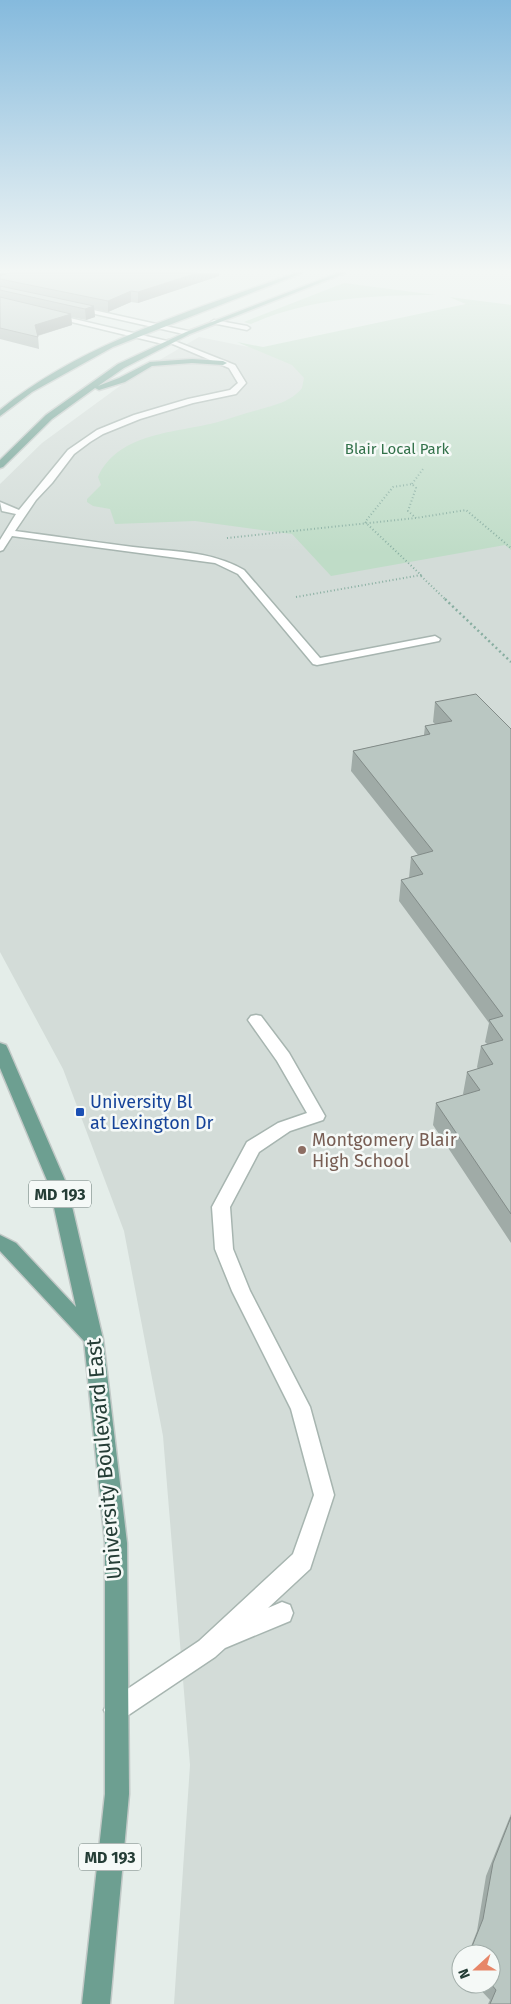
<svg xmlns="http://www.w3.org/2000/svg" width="511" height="2004" viewBox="0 0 511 2004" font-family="'Fira Sans',sans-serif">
<rect width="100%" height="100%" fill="#e4ede9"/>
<!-- built -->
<path fill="#d3dcd8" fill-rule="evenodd" d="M 511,309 L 511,2004 L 174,2004 L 190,1765 L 163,1436 L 124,1231 L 63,1069 L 0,952 L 0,484 L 42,443 L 139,372 L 199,337 L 259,349 ZM 461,1954 L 491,1954 L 491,1984 L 461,1984 Z"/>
<!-- green -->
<g fill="#bfdcc7">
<path d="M 344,283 L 436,295 C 374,295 309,298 251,324 L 244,322 Z"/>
<path d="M 449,297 L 511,305 L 511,550 L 505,545 L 331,576 L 292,534 L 195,521 L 115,524 L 110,509 L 93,506 L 87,502 L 87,499 L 101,485 L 98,477 C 118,432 177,433 218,422 C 232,418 245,413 258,410 C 274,405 291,402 302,388 L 304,378 L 292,365 L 237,342 L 263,347 L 466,304 Z"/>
</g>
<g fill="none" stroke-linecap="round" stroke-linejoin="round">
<!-- service casing -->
<g stroke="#a7b5b0" stroke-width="3">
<g id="service">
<polygon points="214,320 247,326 250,328 247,330 212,323 211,322"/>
<path d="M 168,340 L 172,340 L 235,365 L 246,383 L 236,394 L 193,403 L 140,419 L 103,434 L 90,442 L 74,454 L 52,483 L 36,500 L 15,531 C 54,536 93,542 133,547 C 171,552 210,550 244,570 L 320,658 L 435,636 L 440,639 L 439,641 L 317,665 L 313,664 L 238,574 L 215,563 L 12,536 L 3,550 L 0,551 L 0,540 L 16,514 L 2,511 L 0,502 L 19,510 L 68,450 L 97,430 L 134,415 L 188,399 L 230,390 L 238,383 L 229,368 L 168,342 Z"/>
<polygon points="256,1015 261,1016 289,1053 325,1116 323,1120 290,1131 259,1152 230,1207 233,1249 250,1291 310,1407 334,1495 310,1569 268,1608 282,1602 290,1605 293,1613 290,1621 225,1648 215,1657 124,1718 116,1722 108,1718 104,1710 108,1702 199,1641 293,1554 314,1495 291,1409 232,1291 215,1249 212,1207 247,1142 278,1123 307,1113 277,1061 248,1020 251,1016"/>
</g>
</g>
<!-- minor casing -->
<g stroke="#a7b5b0" stroke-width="3">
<g id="minor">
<polygon points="75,306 188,331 191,333 188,335 73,309 73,307"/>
<polygon points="53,314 167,341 171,343 167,345 51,317 50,316"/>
</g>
</g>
<!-- primary casing -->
<g stroke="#c2c9c7" stroke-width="3">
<g id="primary">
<path d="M 295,273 L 302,273 L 113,347 L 32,392 L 0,416 L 0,410 C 83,342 195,310 295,273 Z"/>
<polygon points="338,273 345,273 190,334 124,368 98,386 119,378 150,362 192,359 223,361 227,363 223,365 192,363 152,366 125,382 99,390 95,388 52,419 3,467 0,468 0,460 46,415 118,364 186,332"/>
<polygon points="0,1043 6,1045 8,1049 67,1185 103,1339 127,1543 129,1794 110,2004 82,2004 105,1794 105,1543 84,1341 0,1251 0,1235 16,1243 76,1307 49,1185 0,1068"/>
</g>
</g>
<!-- path-far1 -->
<g stroke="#88aea1" stroke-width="2" stroke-dasharray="1 2.5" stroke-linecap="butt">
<polyline points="412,484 423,469"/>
<polyline points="227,538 416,518 466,510 511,548"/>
<polyline points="421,576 446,600"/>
<polyline points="296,597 421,575 365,522 393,487 412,484 416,488 408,511 416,518"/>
</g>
<!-- path -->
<polyline stroke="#88aea1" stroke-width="2.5" stroke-dasharray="2 3" stroke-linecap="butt" points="445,599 511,662"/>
<!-- service -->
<use href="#service" fill="#fff" fill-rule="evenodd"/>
<!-- minor -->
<use href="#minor" fill="#fff" fill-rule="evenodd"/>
<!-- primary -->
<use href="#primary" fill="#6d9f91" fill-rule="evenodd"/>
</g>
<!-- wall -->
<g fill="#a0aba7">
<polygon points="0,273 220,273 219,273 219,276 138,303 131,302 108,312 94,309 95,317 86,320 71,317 72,325 38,336 39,349 0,339"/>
<polygon points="435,702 511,729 511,1243 433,1125 436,1103 464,1095 463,1094 467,1072 478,1069 477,1067 481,1046 487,1044 485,1042 489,1023 399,901 401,880 409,878 411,857 418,855 351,771 353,751 424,735 425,726 435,724 433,722"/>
<polygon points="511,1814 511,2004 488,2004 490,2000 475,1984 491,1984 491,1954 468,1954 477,1931 486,1876"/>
</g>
<!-- shaded-wall -->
<g fill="#828b88">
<polygon points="0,273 22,273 0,279"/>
<polygon points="197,273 220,273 219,273 219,276 138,303 138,292"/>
<polygon points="131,291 131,302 108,312 108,301"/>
<polygon points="94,306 95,317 86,320 85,309"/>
<polygon points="71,314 72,325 36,336 35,325"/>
</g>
<!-- building -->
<g fill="#bac7c2" stroke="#828b88">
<polygon points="10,273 197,273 138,292 131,291 108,301 0,279 0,276"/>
<polygon points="0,286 94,306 85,309 0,290"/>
<polygon points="0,297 71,314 35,325 38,337 0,328"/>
<polygon points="476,694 511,729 511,1214 436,1103 480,1090 467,1072 493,1064 481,1046 503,1040 489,1020 503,1016 401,880 423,874 411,857 433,851 353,751 430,734 425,726 452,721 435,702"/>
<polygon points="511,1817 511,2004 490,2004 496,1990 491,1984 491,1954 469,1954 483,1919 493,1863"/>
</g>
<!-- sky -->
<linearGradient id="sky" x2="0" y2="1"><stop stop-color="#85badd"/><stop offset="0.49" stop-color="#f3f7f5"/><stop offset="1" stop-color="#f3f7f5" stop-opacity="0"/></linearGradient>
<rect width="511" height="553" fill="url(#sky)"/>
<!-- markers -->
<rect fill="#1a4fb4" stroke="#f5f9f7" stroke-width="2" x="75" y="1107" width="10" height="10" rx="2.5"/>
<circle fill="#8d6e63" stroke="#f5f9f7" stroke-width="2" cx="302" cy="1150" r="5"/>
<g text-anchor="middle" stroke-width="5" stroke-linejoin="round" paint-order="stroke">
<!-- far-park labels -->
<g font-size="15" fill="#32714a" stroke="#f5f9f7">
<text x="397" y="454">Blair Local Park</text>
</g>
<!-- shield labels -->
<g fill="#f5f9f7" stroke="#637570" stroke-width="1">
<rect x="29" y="1180.5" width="62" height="27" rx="4"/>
<rect x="79" y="1843.5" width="62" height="27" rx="4"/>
</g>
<g font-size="16" font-weight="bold" fill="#253d36">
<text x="60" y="1200">MD 193</text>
<text x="110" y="1863">MD 193</text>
</g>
<!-- transit labels -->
<g font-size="18" fill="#164399" stroke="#f5f9f7" text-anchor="start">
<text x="90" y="1108">University Bl<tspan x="90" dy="21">at Lexington Dr</tspan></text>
</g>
<!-- education labels -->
<g font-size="18" fill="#785e54" stroke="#f5f9f7" text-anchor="start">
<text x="312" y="1146">Montgomery Blair<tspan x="312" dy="21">High School</tspan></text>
</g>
<!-- near-street labels -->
<g font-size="21" fill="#253d36" stroke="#f5f9f7">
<text transform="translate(104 1459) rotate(-95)" y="7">University Boulevard East</text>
</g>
</g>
<!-- north arrow -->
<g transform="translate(476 1969) rotate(249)"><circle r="24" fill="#f5f9f7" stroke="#a2aeaa"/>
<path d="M0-4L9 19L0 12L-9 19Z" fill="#e78668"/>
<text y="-8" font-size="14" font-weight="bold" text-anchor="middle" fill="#253d36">N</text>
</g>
</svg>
